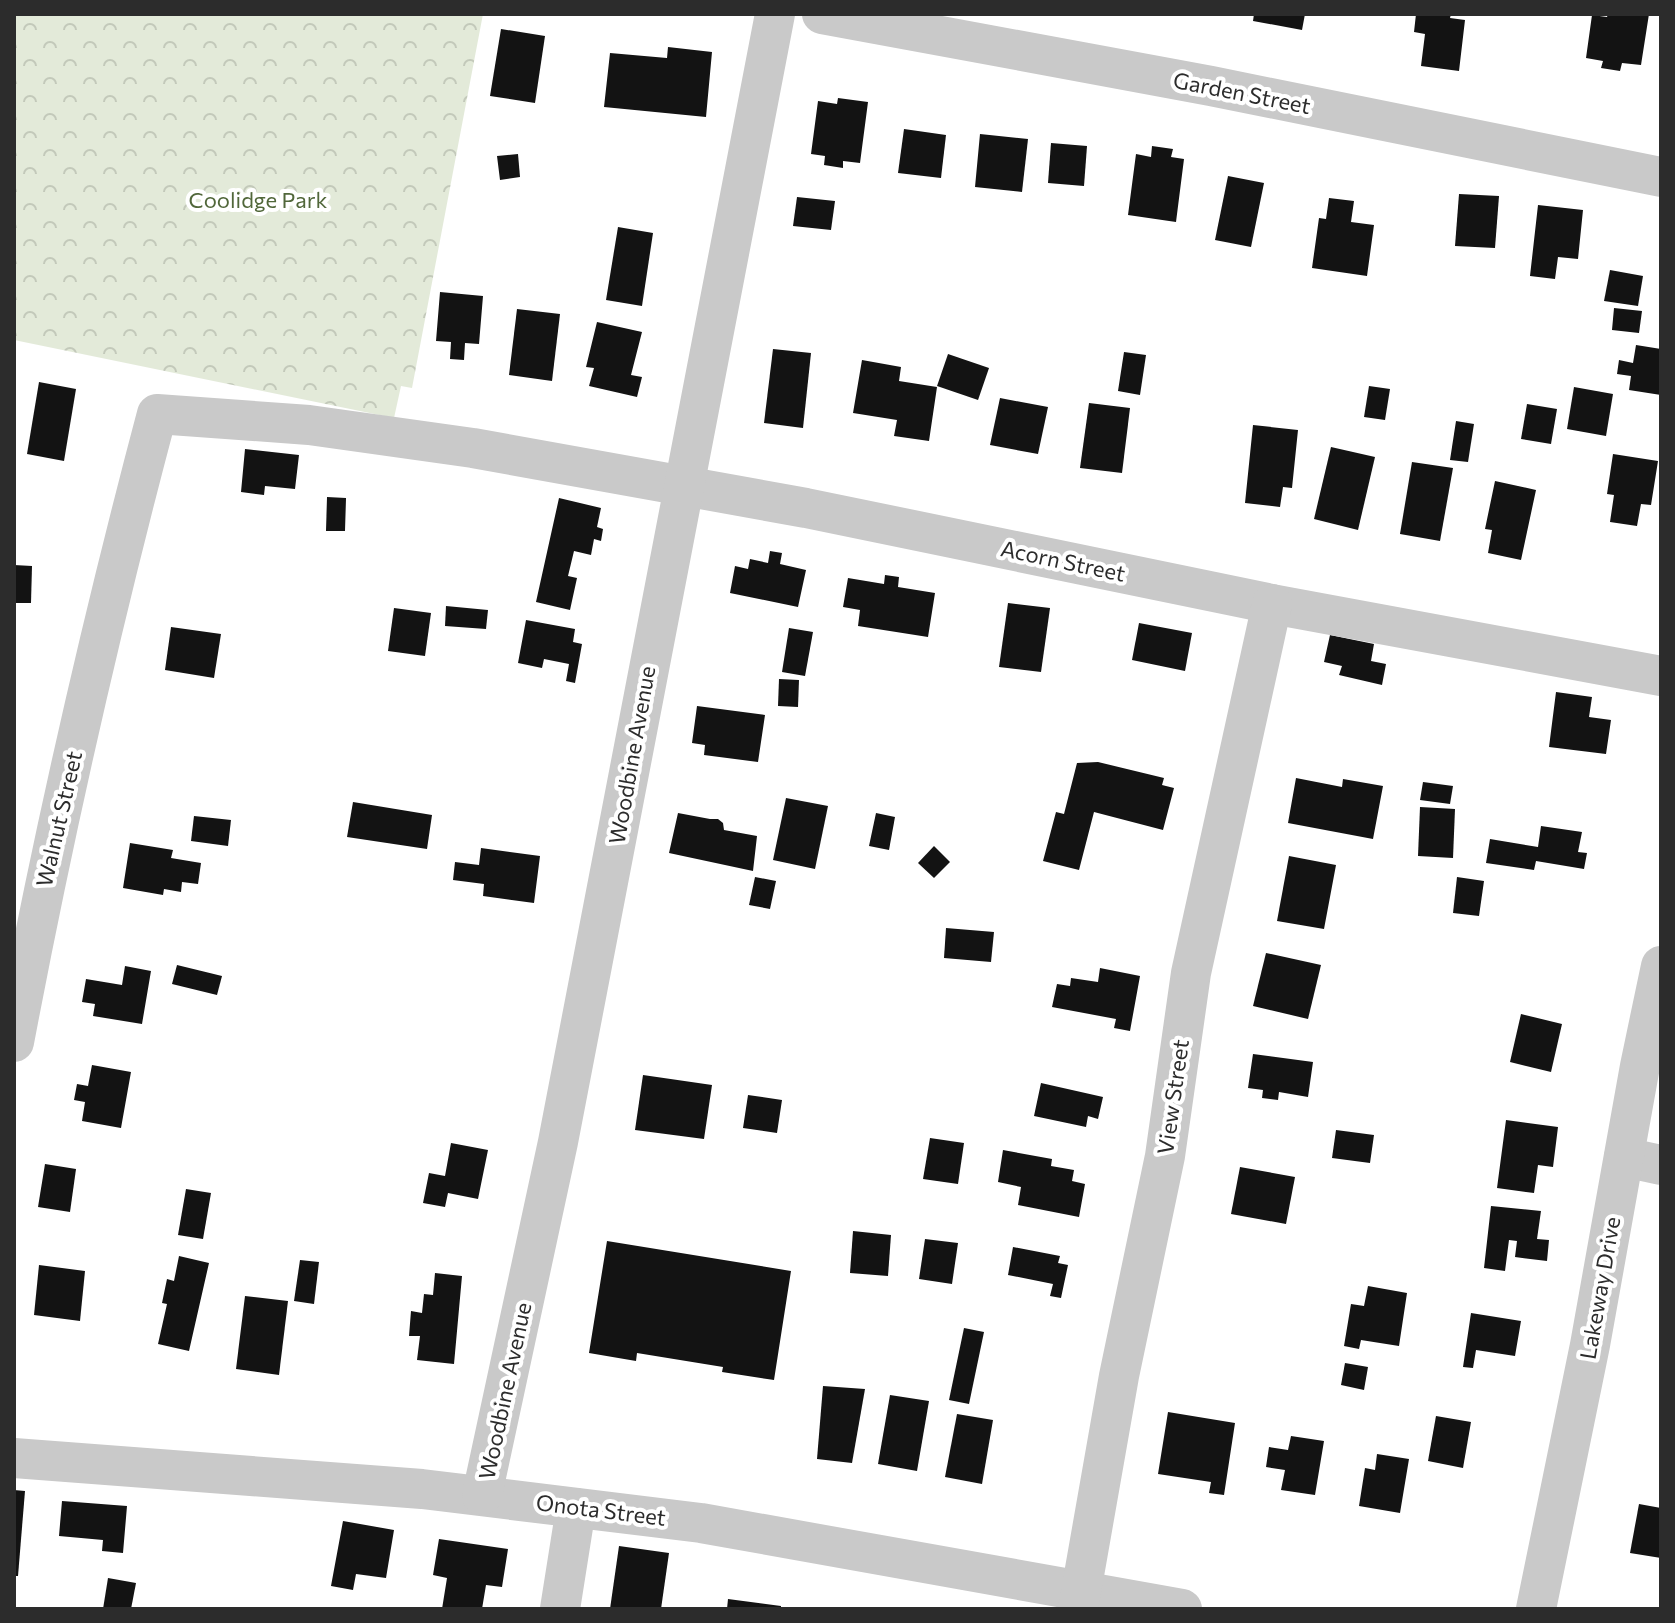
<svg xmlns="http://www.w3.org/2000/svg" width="1675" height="1623" viewBox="0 0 1675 1623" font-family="Commissioner,sans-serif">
<defs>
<pattern id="forest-crowns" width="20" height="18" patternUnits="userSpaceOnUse" patternTransform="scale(2)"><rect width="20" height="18" fill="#e3ead9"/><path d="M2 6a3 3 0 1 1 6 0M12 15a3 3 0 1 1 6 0" fill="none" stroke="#c3c9ba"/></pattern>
</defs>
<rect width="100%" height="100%" fill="#fff"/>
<!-- forest -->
<polygon fill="url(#forest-crowns)" points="14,14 483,14 412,388 401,386 394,418 14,340"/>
<!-- building -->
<g fill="#131313">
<polygon points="1254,14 1305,14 1302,30 1253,21"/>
<polygon points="1416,14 1451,14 1450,18 1465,20 1459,71 1421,66 1425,34 1414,32"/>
<polygon points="1608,14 1649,14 1641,65 1622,63 1620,71 1601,68 1603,61 1586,58 1592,15 1607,17"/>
<polygon points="501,29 545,36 535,103 490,96"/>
<polygon points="668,47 712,52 706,117 604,107 610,53 667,58"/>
<polygon points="838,98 868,102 860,163 843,161 843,168 824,165 825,156 811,154 818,101 837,104"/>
<polygon points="904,129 946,135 941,178 898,173"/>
<polygon points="980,134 1028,139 1022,192 975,187"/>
<polygon points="1051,143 1087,146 1084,186 1048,183"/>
<polygon points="1152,146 1173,149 1171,157 1184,159 1176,222 1128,215 1136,154 1151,157"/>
<polygon points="518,154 520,177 500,180 497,156"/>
<polygon points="1228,176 1264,183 1251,247 1215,240"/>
<polygon points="1459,194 1499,196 1495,248 1455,246"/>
<polygon points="797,197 835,201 831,230 793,226"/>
<polygon points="1329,198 1354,201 1351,222 1374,225 1367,276 1312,268 1319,218 1326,219"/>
<polygon points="1538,205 1583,210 1578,259 1558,257 1555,279 1530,276"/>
<polygon points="618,227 653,233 642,306 606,300"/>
<polygon points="1610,270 1643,276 1638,306 1604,301"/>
<polygon points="440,292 483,296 479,344 465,343 464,360 450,359 451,342 436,341"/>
<polygon points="1614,308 1642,311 1639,333 1612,330"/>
<polygon points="517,309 560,314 552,381 509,375"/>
<polygon points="597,322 642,332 631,375 642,377 637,397 589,386 594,368 586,367"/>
<polygon points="1636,345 1661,349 1661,395 1629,390 1631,376 1617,374 1619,360 1633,363"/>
<polygon points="773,349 811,353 803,428 764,423"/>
<polygon points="1124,352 1146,355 1140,395 1118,391"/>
<polygon points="948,354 989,368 978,400 937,386"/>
<polygon points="862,360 901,367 899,381 937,387 929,441 894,436 897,420 853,413"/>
<polygon points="39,382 76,389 64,461 27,454"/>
<polygon points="1369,386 1390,389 1385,420 1364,417"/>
<polygon points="1574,387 1613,394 1606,436 1567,429"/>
<polygon points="1000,398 1048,407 1038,454 990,445"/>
<polygon points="1089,403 1130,408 1122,473 1080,468"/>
<polygon points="1527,404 1557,409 1551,444 1521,439"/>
<polygon points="1456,421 1474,424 1468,462 1450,460"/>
<polygon points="1253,425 1298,430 1292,488 1283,487 1280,507 1245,503"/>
<polygon points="1331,447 1375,457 1358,530 1314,519"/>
<polygon points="245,449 299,455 295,489 265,486 264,495 241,492"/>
<polygon points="1613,454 1658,461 1651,505 1641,504 1637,526 1610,522 1614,495 1607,494"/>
<polygon points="1412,462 1453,468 1440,541 1400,534"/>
<polygon points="1495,481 1536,490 1521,560 1488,553 1492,530 1485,529"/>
<polygon points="327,497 346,498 345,531 326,531"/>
<polygon points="559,498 601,508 597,527 603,529 601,541 594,539 591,555 574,551 568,576 577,578 570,610 536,602"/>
<polygon points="770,551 782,553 780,564 806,570 798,607 730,593 735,566 748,569 750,559 768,563"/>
<polygon points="14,565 32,566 31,603 14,603"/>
<polygon points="885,575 899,577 898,587 935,593 928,637 858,626 860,610 843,607 848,578 884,584"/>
<polygon points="1008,603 1050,608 1041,672 999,667"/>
<polygon points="446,606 488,610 486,629 445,626"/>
<polygon points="394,608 431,613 425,656 388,651"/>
<polygon points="526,620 575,629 573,642 582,644 575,683 566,681 569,664 544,659 542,668 518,663"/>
<polygon points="1139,623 1192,633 1185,671 1132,660"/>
<polygon points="171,627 221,634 214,678 165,670"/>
<polygon points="789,628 813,632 805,676 782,672"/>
<polygon points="1330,635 1374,644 1371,661 1386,664 1382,685 1339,675 1342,666 1324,662"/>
<polygon points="779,679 799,680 798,707 778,706"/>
<polygon points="1556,692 1592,697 1589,717 1611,720 1606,754 1549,747"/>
<polygon points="697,706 765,715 758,762 704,755 705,745 692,743"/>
<polygon points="1098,762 1164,778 1162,785 1174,788 1163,830 1094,812 1079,870 1043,861 1056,812 1064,814 1077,763"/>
<polygon points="1296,778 1342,787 1343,779 1383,786 1373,839 1288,823"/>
<polygon points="1423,782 1453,786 1450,804 1420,800"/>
<polygon points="786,798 828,806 815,869 773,860"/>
<polygon points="353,802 432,815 427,849 347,837"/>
<polygon points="1420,807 1455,809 1453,858 1418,856"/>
<polygon points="678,813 710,819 718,819 723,823 724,830 757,836 753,871 669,853"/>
<polygon points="876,813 895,817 889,850 869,846"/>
<polygon points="194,816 231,820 228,846 191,841"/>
<polygon points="1541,826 1582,832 1578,852 1587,853 1584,869 1536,861 1534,870 1486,863 1490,839 1538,847"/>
<polygon points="130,843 173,850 171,858 201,863 198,884 182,882 181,892 164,889 163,895 123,888"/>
<polygon points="934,846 950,862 934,878 918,863"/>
<polygon points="481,848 540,856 534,903 483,896 484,884 453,880 455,862 479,865"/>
<polygon points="1289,856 1336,865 1324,929 1277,921"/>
<polygon points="755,877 776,881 770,909 749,905"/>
<polygon points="1457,877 1484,881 1479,916 1453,913"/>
<polygon points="946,928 994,932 991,962 944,958"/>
<polygon points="1266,953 1321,965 1308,1019 1253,1006"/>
<polygon points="177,965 222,976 217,995 172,984"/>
<polygon points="125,966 151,971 142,1024 93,1016 95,1004 82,1002 86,979 122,985"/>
<polygon points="1100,968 1140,976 1130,1031 1114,1028 1116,1019 1052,1007 1057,984 1070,986 1071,978 1098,982"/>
<polygon points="1521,1014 1562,1024 1551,1072 1510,1062"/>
<polygon points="1253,1054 1313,1062 1308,1097 1279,1092 1278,1100 1262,1098 1263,1090 1248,1088"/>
<polygon points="92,1065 131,1072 121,1128 82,1121 85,1102 74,1100 77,1084 88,1086"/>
<polygon points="643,1075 712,1085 704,1139 635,1130"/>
<polygon points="1041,1083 1103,1097 1098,1119 1088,1116 1086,1127 1034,1116"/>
<polygon points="748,1095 782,1100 777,1133 743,1128"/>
<polygon points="1506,1120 1558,1127 1553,1167 1538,1165 1534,1193 1497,1188"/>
<polygon points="1336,1130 1374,1135 1370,1163 1332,1158"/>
<polygon points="930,1138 964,1143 958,1184 923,1179"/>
<polygon points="451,1143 488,1150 478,1199 448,1193 445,1207 423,1203 429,1173 445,1176"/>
<polygon points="1003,1150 1052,1159 1051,1166 1074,1170 1072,1181 1085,1184 1079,1217 1018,1205 1021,1187 998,1182"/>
<polygon points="45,1164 76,1169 70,1212 38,1207"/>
<polygon points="1240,1167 1295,1177 1286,1224 1231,1214"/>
<polygon points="186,1189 211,1193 203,1239 178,1235"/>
<polygon points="1491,1206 1541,1211 1537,1239 1549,1240 1547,1261 1515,1257 1517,1241 1509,1240 1505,1271 1484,1268"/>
<polygon points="853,1231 891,1235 888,1276 850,1273"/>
<polygon points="925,1239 958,1243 952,1284 919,1279"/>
<polygon points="607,1241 791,1271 774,1380 722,1372 723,1367 637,1353 636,1361 589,1353"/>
<polygon points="1013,1247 1060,1256 1058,1263 1068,1265 1061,1298 1050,1296 1053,1284 1008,1275"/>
<polygon points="179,1256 209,1263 189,1351 158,1344 167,1304 162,1303 167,1279 174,1281"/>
<polygon points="300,1260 319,1262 314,1304 294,1301"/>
<polygon points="39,1265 85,1271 80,1321 34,1315"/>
<polygon points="435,1273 462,1276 454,1364 417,1360 420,1336 409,1336 411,1311 422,1313 424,1294 433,1295"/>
<polygon points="1368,1286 1407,1293 1399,1346 1361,1340 1359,1349 1344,1346 1351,1304 1364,1306"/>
<polygon points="245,1296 288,1301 279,1375 236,1369"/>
<polygon points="1471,1313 1521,1321 1515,1356 1476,1350 1473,1368 1463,1367"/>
<polygon points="964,1328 984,1332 969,1404 949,1400"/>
<polygon points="1345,1363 1368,1367 1364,1390 1341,1385"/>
<polygon points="823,1386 865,1389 852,1463 817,1459"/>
<polygon points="890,1395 929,1401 917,1471 878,1464"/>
<polygon points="1168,1412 1235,1423 1224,1495 1209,1493 1211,1482 1158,1474"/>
<polygon points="957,1414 993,1420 982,1484 945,1477"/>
<polygon points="1436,1416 1471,1422 1463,1468 1428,1461"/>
<polygon points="1291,1436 1324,1441 1315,1495 1281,1490 1285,1470 1266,1467 1269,1447 1288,1450"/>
<polygon points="1377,1454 1409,1459 1400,1513 1359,1506 1365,1468 1375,1470"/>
<polygon points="14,1490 25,1491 18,1576 14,1576"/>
<polygon points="62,1501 127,1506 123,1553 102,1551 103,1540 59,1536"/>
<polygon points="1639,1504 1661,1508 1661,1558 1630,1553"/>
<polygon points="343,1521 394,1530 386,1578 356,1574 353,1590 331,1586"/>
<polygon points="439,1539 508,1549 502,1587 486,1585 482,1609 442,1609 447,1578 433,1575"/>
<polygon points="619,1546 669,1553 661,1609 610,1609"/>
<polygon points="108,1578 136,1583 131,1609 103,1609"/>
<polygon points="728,1599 781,1606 781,1609 727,1609"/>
</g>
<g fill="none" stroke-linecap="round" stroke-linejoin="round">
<!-- minor -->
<g stroke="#c9c9c9" stroke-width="40">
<polyline points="822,14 1211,86 1661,177"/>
<path d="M 14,1042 C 54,831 102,621 157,414 L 309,425 L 473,448 L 806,508 L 1272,604 L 1661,676"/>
<polyline points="1624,1157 1661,1165"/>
<polyline points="14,1458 422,1489 701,1523 1182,1609"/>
<polyline points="482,1495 558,1142 775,14"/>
<polyline points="560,1609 576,1508"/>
<polyline points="1078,1609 1119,1376 1165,1156 1191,973 1272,604"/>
<polyline points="1536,1609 1590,1345 1640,1066 1661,966"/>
</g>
</g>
<g text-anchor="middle" stroke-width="8" stroke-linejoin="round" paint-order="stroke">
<!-- street labels -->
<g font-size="22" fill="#2c2c2c" stroke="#fff">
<text transform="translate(1242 93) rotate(11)" y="8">Garden Street</text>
<text transform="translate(1063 561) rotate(12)" y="8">Acorn Street</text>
<text transform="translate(632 755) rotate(-80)" y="8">Woodbine Avenue</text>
<text transform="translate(59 819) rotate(-77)" y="8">Walnut Street</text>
<text transform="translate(1173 1097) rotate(-82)" y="8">View Street</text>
<text transform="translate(1600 1288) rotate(-80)" y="8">Lakeway Drive</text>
<text transform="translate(505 1391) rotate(-78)" y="8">Woodbine Avenue</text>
<text transform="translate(601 1510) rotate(7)" y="8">Onota Street</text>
</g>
<!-- park labels -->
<g font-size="22" fill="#51673a" stroke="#fff">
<text x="258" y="208">Coolidge Park</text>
</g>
</g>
<!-- border -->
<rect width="1675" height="1623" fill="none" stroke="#2c2c2c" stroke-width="32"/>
</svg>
